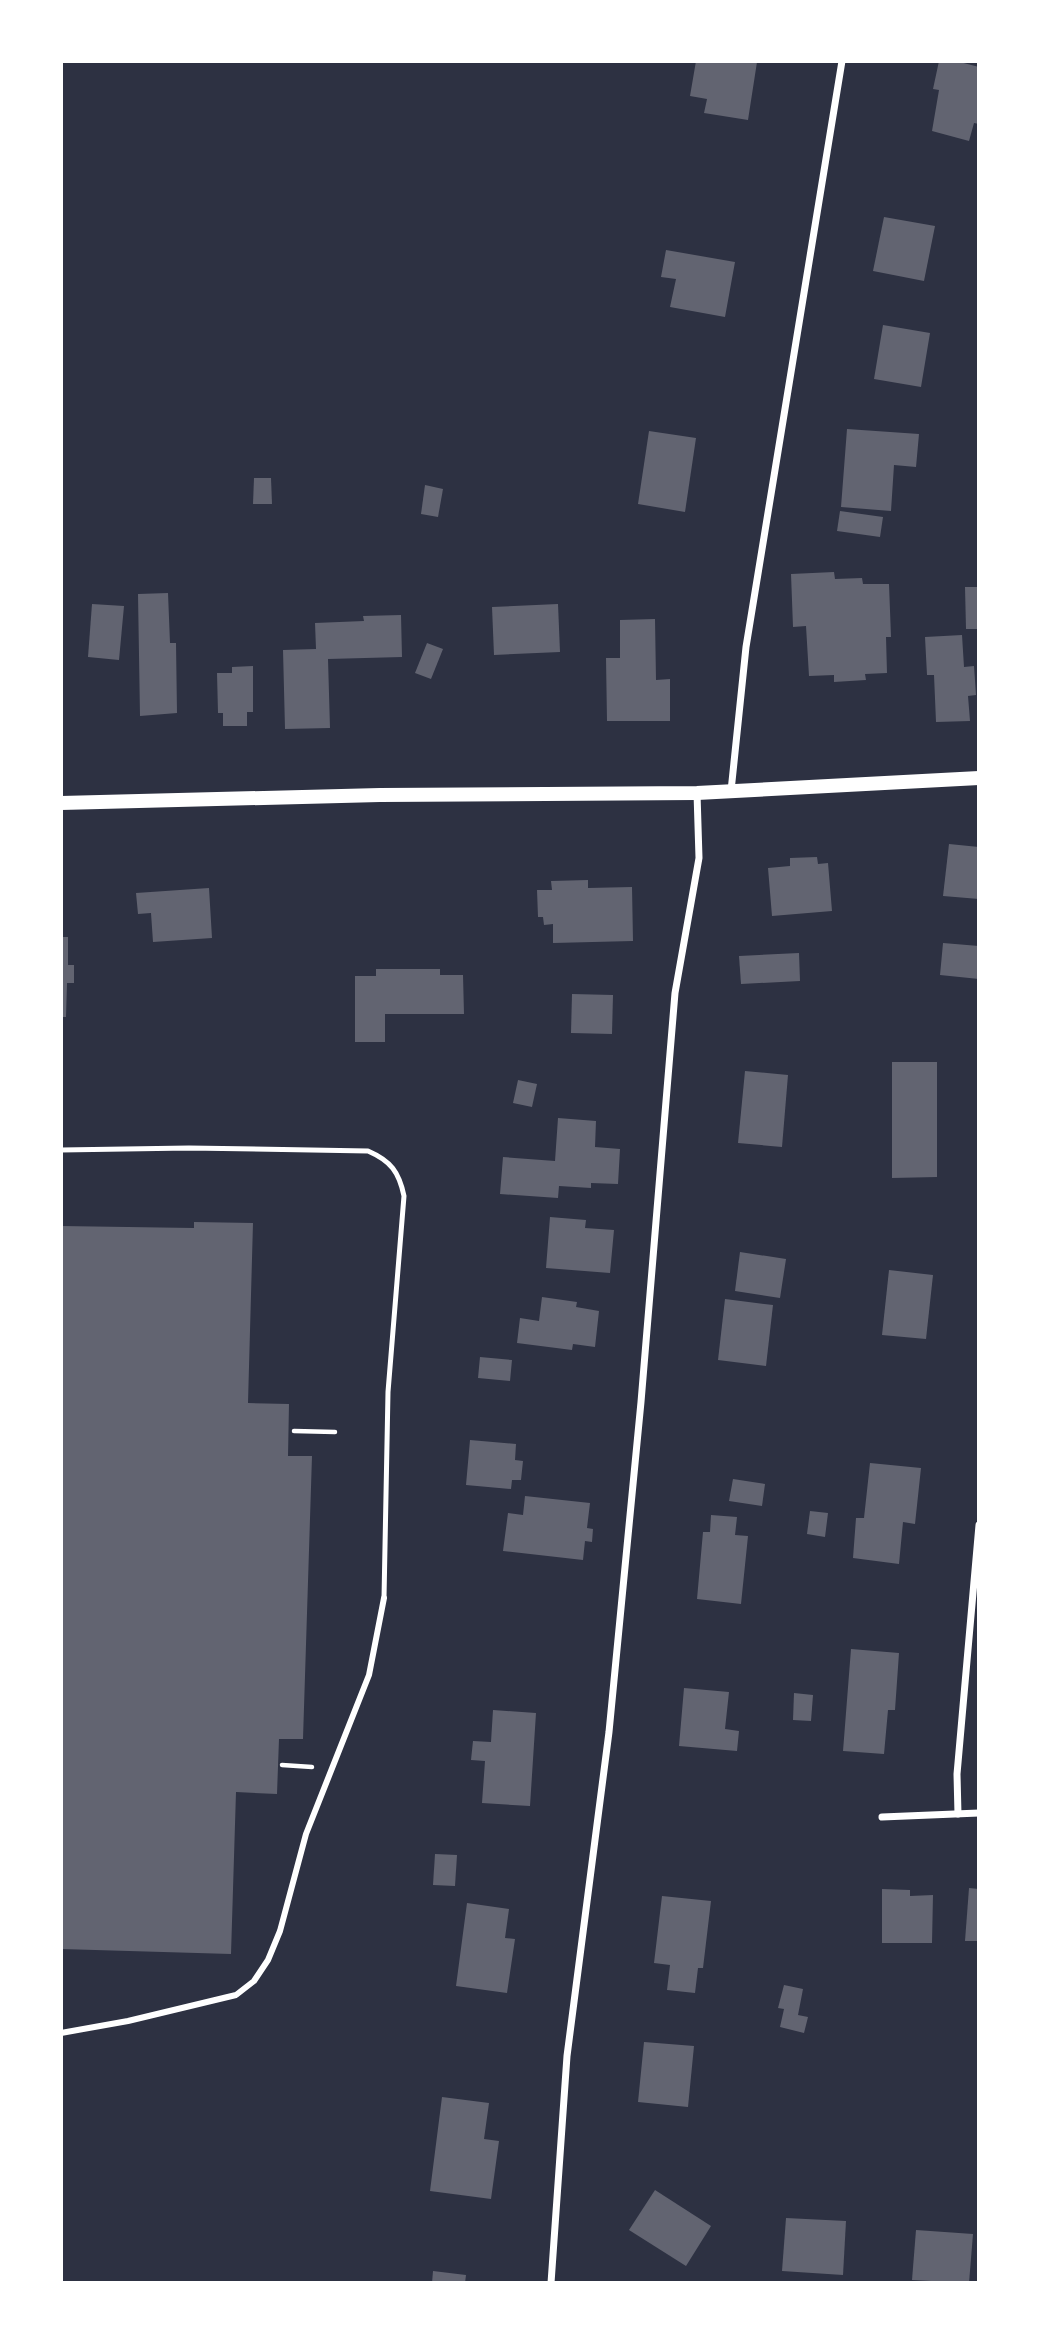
<svg xmlns="http://www.w3.org/2000/svg" width="1040" height="2344" viewBox="0 0 1040 2344" font-family="Helvetica,sans-serif">
<rect width="100%" height="100%" fill="#2d3142"/>
<!-- building -->
<g fill="#626471">
<polygon points="696,61 757,62 748,120 704,113 707,99 690,96"/>
<polygon points="939,61 956,61 979,67 979,124 974,123 969,141 932,131 939,90 933,89"/>
<polygon points="884,217 935,226 924,281 873,271"/>
<polygon points="666,250 735,262 725,317 670,307 676,279 661,277"/>
<polygon points="883,325 930,333 921,387 874,379"/>
<polygon points="847,429 919,434 916,467 894,465 891,511 841,507"/>
<polygon points="649,431 696,438 685,512 638,504"/>
<polygon points="254,478 271,478 272,504 253,504"/>
<polygon points="425,485 443,489 438,517 421,514"/>
<polygon points="840,511 883,517 880,537 837,531"/>
<polygon points="834,572 835,579 862,578 863,584 889,584 891,637 886,637 887,673 865,674 866,680 834,682 834,675 809,676 806,626 793,627 791,574"/>
<polygon points="965,587 979,587 979,629 966,629"/>
<polygon points="168,593 170,643 176,643 177,713 140,716 138,594"/>
<polygon points="92,604 124,606 119,660 88,657"/>
<polygon points="558,604 560,652 494,655 492,607"/>
<polygon points="401,615 402,657 328,659 330,728 285,729 283,650 316,649 315,623 364,621 363,616"/>
<polygon points="655,619 656,680 670,679 670,721 607,721 606,658 620,658 620,620"/>
<polygon points="962,635 964,667 974,666 976,695 968,696 970,721 936,722 934,675 927,675 925,637"/>
<polygon points="427,643 443,649 431,679 415,673"/>
<polygon points="253,666 253,712 247,712 247,726 223,726 223,713 218,713 217,673 232,673 232,667"/>
<polygon points="949,844 979,847 979,899 943,896"/>
<polygon points="817,857 818,864 828,863 832,911 772,916 768,868 790,866 790,858"/>
<polygon points="588,880 588,888 632,887 633,941 553,943 553,924 544,925 543,917 538,917 537,890 552,890 551,881"/>
<polygon points="209,888 212,938 153,942 151,913 138,914 136,893"/>
<polygon points="61,937 68,937 68,965 74,965 74,983 67,983 66,1017 61,1017"/>
<polygon points="943,943 979,946 979,979 940,975"/>
<polygon points="799,953 800,981 741,984 739,956"/>
<polygon points="376,969 440,969 440,975 463,975 464,1014 385,1014 385,1042 355,1042 355,976 376,976"/>
<polygon points="572,994 613,995 612,1034 571,1033"/>
<polygon points="892,1062 937,1062 937,1177 892,1178"/>
<polygon points="745,1071 788,1075 782,1147 738,1143"/>
<polygon points="518,1080 537,1084 532,1107 513,1103"/>
<polygon points="558,1118 596,1121 595,1147 620,1149 618,1184 591,1183 591,1188 559,1186 558,1198 500,1194 503,1157 555,1161"/>
<polygon points="550,1217 586,1220 585,1228 614,1230 610,1273 546,1268"/>
<polygon points="194,1222 253,1223 248,1403 289,1404 288,1456 312,1456 303,1739 279,1739 277,1794 236,1792 231,1954 61,1949 61,1226 194,1228"/>
<polygon points="740,1252 786,1259 780,1298 735,1291"/>
<polygon points="889,1270 933,1275 926,1339 882,1335"/>
<polygon points="542,1297 577,1302 576,1307 599,1311 595,1347 573,1344 572,1350 517,1343 520,1318 539,1321"/>
<polygon points="725,1299 773,1305 766,1366 718,1360"/>
<polygon points="480,1357 512,1360 510,1381 478,1378"/>
<polygon points="470,1440 516,1444 515,1460 523,1461 521,1480 512,1480 511,1489 466,1485"/>
<polygon points="870,1463 921,1468 915,1524 903,1522 899,1564 853,1558 856,1518 864,1518"/>
<polygon points="733,1479 765,1484 762,1506 729,1501"/>
<polygon points="525,1496 590,1503 587,1528 593,1529 592,1542 585,1541 583,1560 503,1551 508,1513 523,1515"/>
<polygon points="810,1511 828,1513 825,1537 807,1534"/>
<polygon points="711,1515 737,1517 735,1535 748,1536 741,1604 697,1599 703,1532 710,1532"/>
<polygon points="851,1649 899,1653 895,1710 888,1710 884,1754 843,1751"/>
<polygon points="684,1688 729,1692 725,1729 739,1731 737,1751 679,1746"/>
<polygon points="794,1693 813,1695 811,1721 793,1720"/>
<polygon points="493,1710 536,1713 530,1806 482,1803 485,1761 471,1760 473,1741 491,1742"/>
<polygon points="435,1854 457,1855 455,1886 433,1885"/>
<polygon points="969,1888 979,1889 979,1941 965,1941"/>
<polygon points="882,1889 910,1890 910,1896 933,1895 932,1943 882,1943"/>
<polygon points="662,1896 711,1901 703,1968 698,1968 695,1993 667,1990 670,1965 654,1963"/>
<polygon points="467,1903 509,1909 505,1938 515,1939 507,1993 456,1986"/>
<polygon points="784,1985 803,1989 798,2015 808,2017 804,2033 780,2027 784,2009 778,2008"/>
<polygon points="644,2042 694,2046 688,2107 638,2102"/>
<polygon points="442,2097 489,2103 484,2139 499,2141 491,2199 430,2191"/>
<polygon points="655,2190 711,2226 686,2266 629,2230"/>
<polygon points="786,2218 846,2221 843,2275 782,2271"/>
<polygon points="916,2230 973,2234 969,2283 912,2280"/>
<polygon points="433,2271 466,2275 465,2283 432,2283"/>
</g>
<g fill="none" stroke-linecap="round" stroke-linejoin="round">
<!-- path -->
<g stroke="#fff" stroke-width="4.5">
<polyline points="294,1431 335,1432"/>
<polyline points="282,1765 312,1767"/>
</g>
<!-- service -->
<path stroke="#fff" stroke-width="5" d="M 61,1150 L 189,1148 L 368,1151 C 391,1161 399,1172 404,1196 L 388,1392 L 384,1598"/>
<!-- pedestrian -->
<polyline stroke="#fff" stroke-width="6" points="61,2033 128,2021 236,1995 254,1981 268,1960 280,1931 306,1834 369,1675 384,1598"/>
<!-- minor -->
<g stroke="#fff" stroke-width="7">
<polyline points="731,791 746,647 842,61"/>
<polyline points="958,1814 957,1774 979,1525"/>
<polyline points="882,1817 979,1813"/>
<polyline points="551,2283 567,2056 609,1732 641,1402 675,993 699,858 697,793"/>
</g>
<!-- secondary -->
<polyline stroke="#fff" stroke-width="14" points="61,803 380,795 697,793 979,778"/>
</g>
<!-- border -->
<rect width="1040" height="2344" fill="none" stroke="#ffffff" stroke-width="126"/>
</svg>
